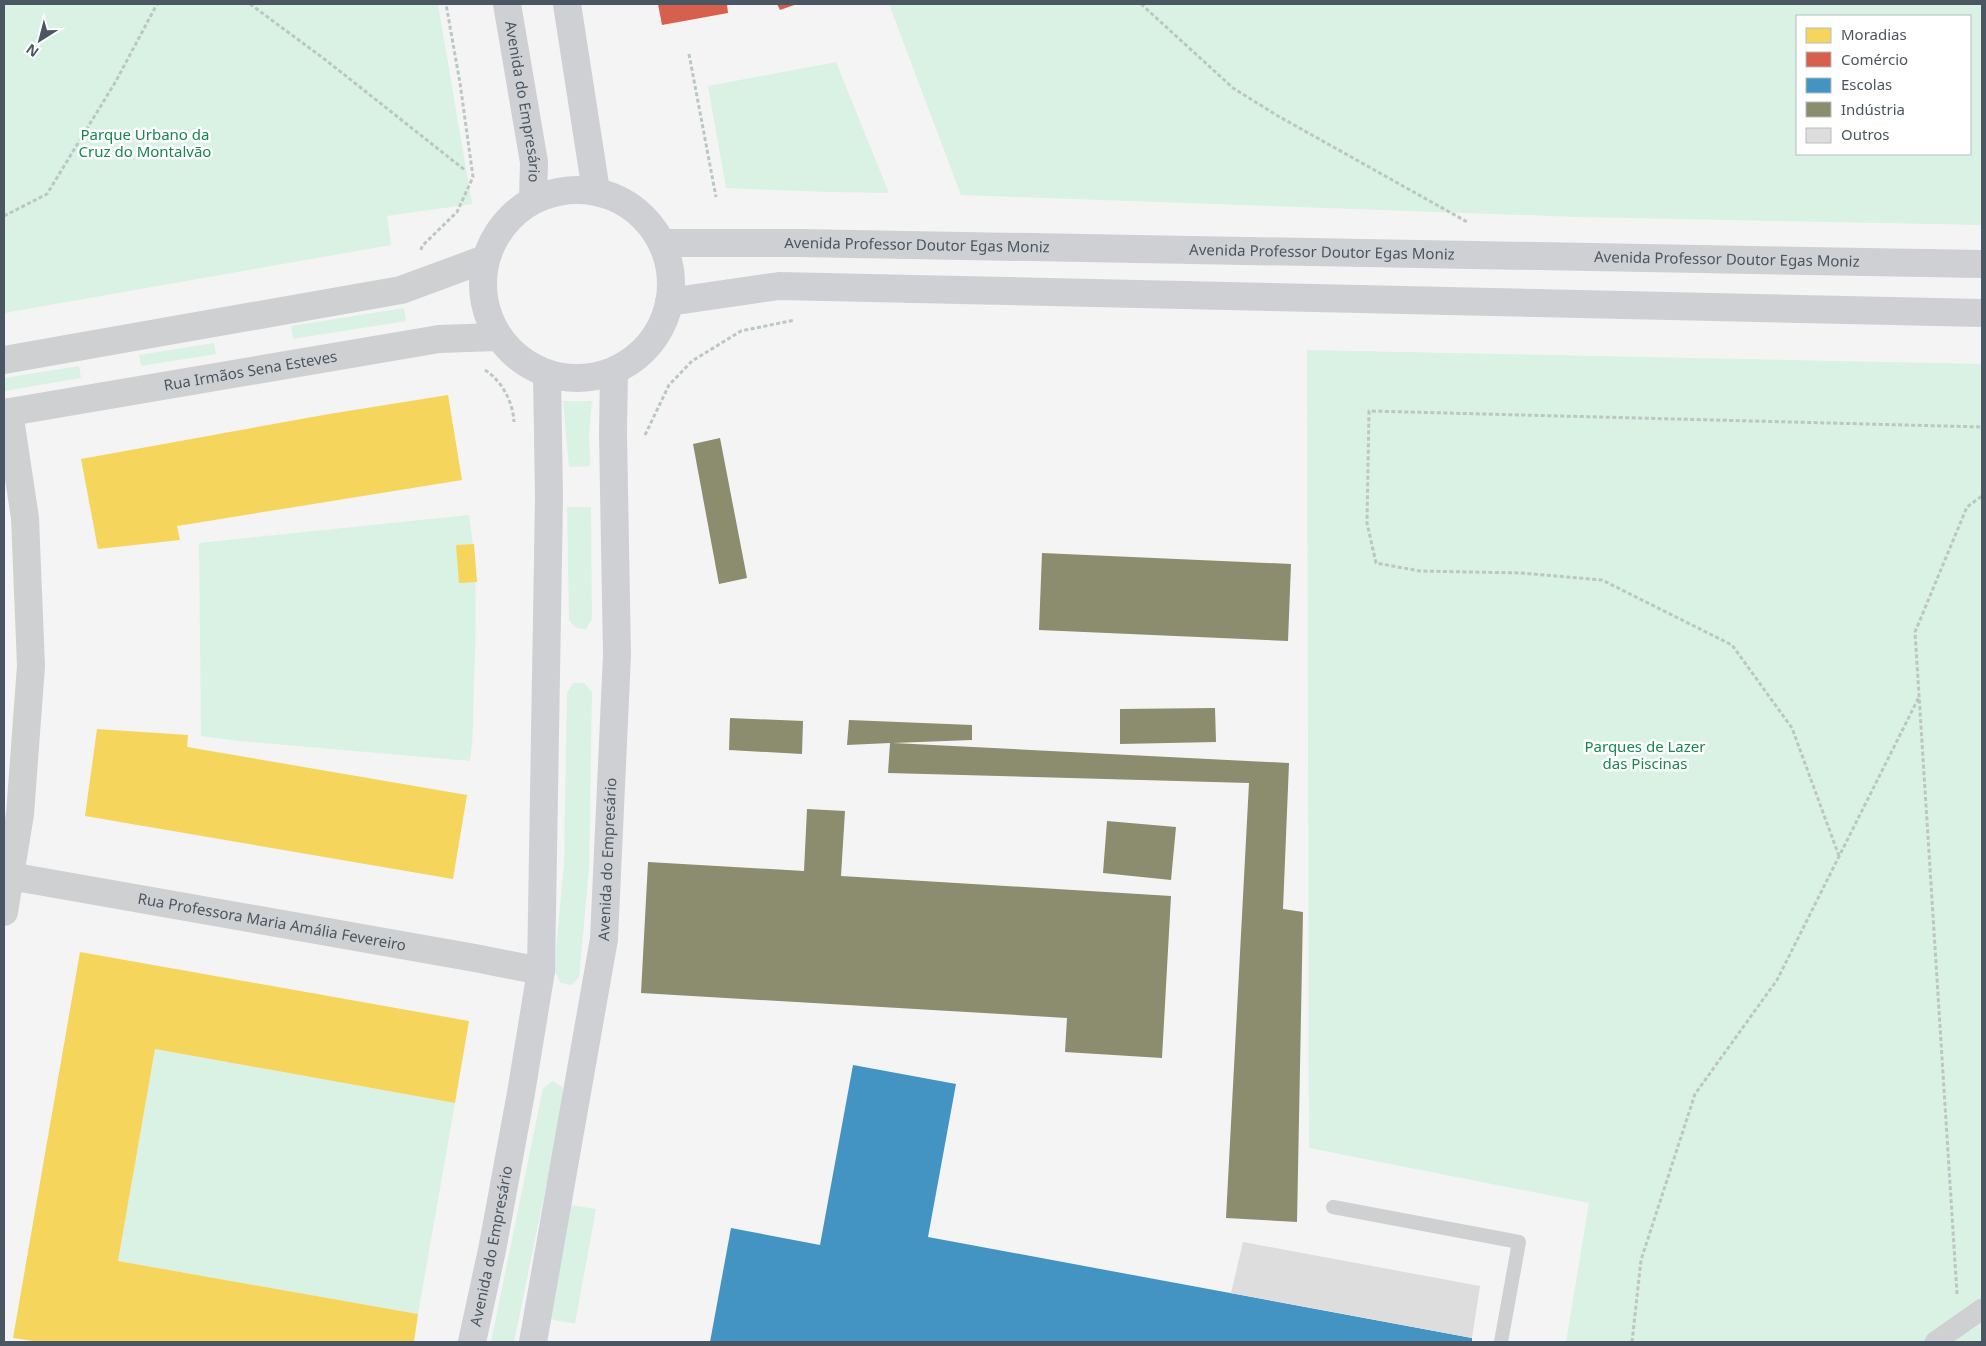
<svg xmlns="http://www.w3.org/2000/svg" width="1986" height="1346" viewBox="0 0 1986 1346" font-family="'Noto Sans',sans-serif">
<rect width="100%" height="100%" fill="#f4f4f4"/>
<!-- green -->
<g fill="#d9f2e3" fill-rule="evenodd">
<polygon points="4,4 438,4 472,204 387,216 391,245 4,313"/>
<path d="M 889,4 L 1982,4 L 1982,225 L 1577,217 L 961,195 ZM 1797,16 L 1970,16 L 1970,154 L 1797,154 Z"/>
<polygon points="836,62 889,193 829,192 726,188 708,86"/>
<polygon points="404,308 406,321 293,339 291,326"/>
<polygon points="214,343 216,354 141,366 139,355"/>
<polygon points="1307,350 1982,364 1982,1342 1566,1342 1589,1203 1309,1148"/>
<polygon points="79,366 81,378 4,391 4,378"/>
<polygon points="563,401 592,401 589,434 590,466 569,467"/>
<polygon points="567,507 591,507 592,619 586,629 576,628 569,620"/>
<path d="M 469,515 C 478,570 476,625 474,680 C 473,708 474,734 470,761 L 239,741 L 201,736 L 199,543 Z"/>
<polygon points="573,683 584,683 592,692 589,869 579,977 572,985 561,983 554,971 564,864 567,693"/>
<polygon points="155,1049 455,1103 418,1314 118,1261"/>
<polygon points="553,1081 562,1087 565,1094 514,1342 491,1342 543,1088"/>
<polygon points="571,1205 596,1209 575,1324 549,1319"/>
</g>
<!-- homes -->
<g fill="#f6d55c">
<polygon points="448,395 462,480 177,526 180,540 98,549 81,459 329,414"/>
<polygon points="474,544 477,582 459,583 456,545"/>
<polygon points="97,729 188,735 187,747 467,795 453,879 85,816"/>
<polygon points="80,952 469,1021 455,1103 155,1049 118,1261 418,1314 414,1342 40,1342 13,1338"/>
</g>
<!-- shops -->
<g fill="#d6604d">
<polygon points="658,4 727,4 728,13 662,25"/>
<polygon points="777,4 797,4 780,10"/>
</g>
<!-- schools -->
<polygon fill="#4393c3" points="853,1065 956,1084 928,1237 1472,1338 1472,1342 710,1342 731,1228 820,1245"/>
<!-- industry -->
<g fill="#8c8c6e">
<polygon points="720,438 747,578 719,584 693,444"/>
<polygon points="1042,553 1291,564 1288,641 1039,630"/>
<polygon points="1215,708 1216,742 1120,744 1120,709"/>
<polygon points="730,718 803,721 802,754 729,750"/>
<polygon points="849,720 972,725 972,740 893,743 1289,763 1283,909 1303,912 1297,1222 1226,1218 1249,783 888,773 890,743 847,745"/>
<polygon points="807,809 845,811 841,876 1171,896 1162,1058 1065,1052 1067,1018 641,993 648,862 804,871"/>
<polygon points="1107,821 1176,827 1171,880 1103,873"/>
</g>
<!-- building -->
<polygon fill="#ddddde" points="1243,1242 1480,1286 1472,1338 1231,1293"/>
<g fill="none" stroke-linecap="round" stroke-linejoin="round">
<!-- path -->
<g stroke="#bcc7c4" stroke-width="3" stroke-dasharray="4 2.5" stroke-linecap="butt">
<polyline points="250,4 327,61 466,171"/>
<polyline points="1141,4 1233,88 1278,116 1469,223"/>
<polyline points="689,54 716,197"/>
<polyline points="4,216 47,194 116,81 157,4"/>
<polyline points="421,250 422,246 457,212 473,177 460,83 446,4"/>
<path d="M 485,370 C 502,381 513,402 514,422"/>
<polyline points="645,435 669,385 692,361 741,331 795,320"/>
<polyline points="1839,856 1792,728 1732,645 1602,580 1521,573 1420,571 1376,563 1367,523 1369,411 1982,427"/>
<polyline points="1957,1294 1915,632 1967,507 1982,496"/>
<polyline points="1632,1342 1641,1260 1695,1094 1777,980 1919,697"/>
</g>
<!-- service -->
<polyline stroke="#ced0d2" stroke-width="14" points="1333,1207 1519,1242 1501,1342"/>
<!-- pedestrian -->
<polyline stroke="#ced0d2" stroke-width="21" points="1935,1342 1982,1309"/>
<!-- minor -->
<g stroke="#ced0d2" stroke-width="28">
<polyline points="4,360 401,290 485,259"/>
<path id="s1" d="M 4,413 L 439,339 L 498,337"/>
<path id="s2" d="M 4,875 L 475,958 L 541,971"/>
<polyline points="4,912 20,814 31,666 25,518 9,412"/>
</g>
<!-- secondary -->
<g stroke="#ced0d4" stroke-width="28">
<path id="s3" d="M 507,4 L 534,162 L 533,200"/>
<polyline points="567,4 596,191"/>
<circle cx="577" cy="284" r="94"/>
<path id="s4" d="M 662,243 L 799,243 L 1982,264"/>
<polyline points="669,302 779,286 1982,313"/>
<path id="s5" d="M 472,1342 L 492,1250 L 521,1093 L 541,971 L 549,498 L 547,374"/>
<path id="s6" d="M 533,1342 L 604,939 L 617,655 L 613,434 L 614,371"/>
</g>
</g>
<g text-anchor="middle" stroke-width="5" stroke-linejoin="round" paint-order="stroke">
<!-- street labels -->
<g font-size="15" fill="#4a5661" stroke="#fff">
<text dy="5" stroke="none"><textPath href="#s3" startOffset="99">Avenida do Empresário</textPath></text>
<text dy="5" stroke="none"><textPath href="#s4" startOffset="255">Avenida Professor Doutor Egas Moniz</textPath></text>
<text dy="5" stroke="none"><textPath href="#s4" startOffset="660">Avenida Professor Doutor Egas Moniz</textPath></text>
<text dy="5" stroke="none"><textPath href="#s4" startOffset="1065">Avenida Professor Doutor Egas Moniz</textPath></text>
<text dy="5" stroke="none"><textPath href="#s1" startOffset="250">Rua Irmãos Sena Esteves</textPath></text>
<text dy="5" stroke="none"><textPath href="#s6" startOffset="489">Avenida do Empresário</textPath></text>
<text dy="5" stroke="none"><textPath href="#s2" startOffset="272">Rua Professora Maria Amália Fevereiro</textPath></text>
<text dy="5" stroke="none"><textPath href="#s5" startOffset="98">Avenida do Empresário</textPath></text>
</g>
<!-- park labels -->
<g font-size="15" fill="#17864f" stroke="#fff">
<text x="145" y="140">Parque Urbano da<tspan x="145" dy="17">Cruz do Montalvão</tspan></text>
<text x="1645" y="752">Parques de Lazer<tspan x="1645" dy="17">das Piscinas</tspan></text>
</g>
</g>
<!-- border -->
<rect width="1986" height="1346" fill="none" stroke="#4a5661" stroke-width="10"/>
<!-- legend -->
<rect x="1796" y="15" width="175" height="140" fill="#ffffff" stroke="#b7bbc0"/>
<rect x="1806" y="28" width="25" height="15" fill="#f6d55c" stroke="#b7bbc0"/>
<text x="1841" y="40" font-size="15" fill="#4a5661">Moradias</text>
<rect x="1806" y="52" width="25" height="15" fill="#d6604d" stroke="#b7bbc0"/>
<text x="1841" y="65" font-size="15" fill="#4a5661">Comércio</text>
<rect x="1806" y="78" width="25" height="15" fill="#4393c3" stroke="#b7bbc0"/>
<text x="1841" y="90" font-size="15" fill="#4a5661">Escolas</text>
<rect x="1806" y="102" width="25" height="15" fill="#8c8c6e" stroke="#b7bbc0"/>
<text x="1841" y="115" font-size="15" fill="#4a5661">Indústria</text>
<rect x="1806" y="128" width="25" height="15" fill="#ddddde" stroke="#b7bbc0"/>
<text x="1841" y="140" font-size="15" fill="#4a5661">Outros</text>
<!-- north arrow -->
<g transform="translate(40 40) rotate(216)" stroke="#ffffff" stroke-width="4" paint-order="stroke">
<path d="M0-4L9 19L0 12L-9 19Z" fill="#4a5661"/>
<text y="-8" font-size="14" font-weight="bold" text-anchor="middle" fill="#4a5661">N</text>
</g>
</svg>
